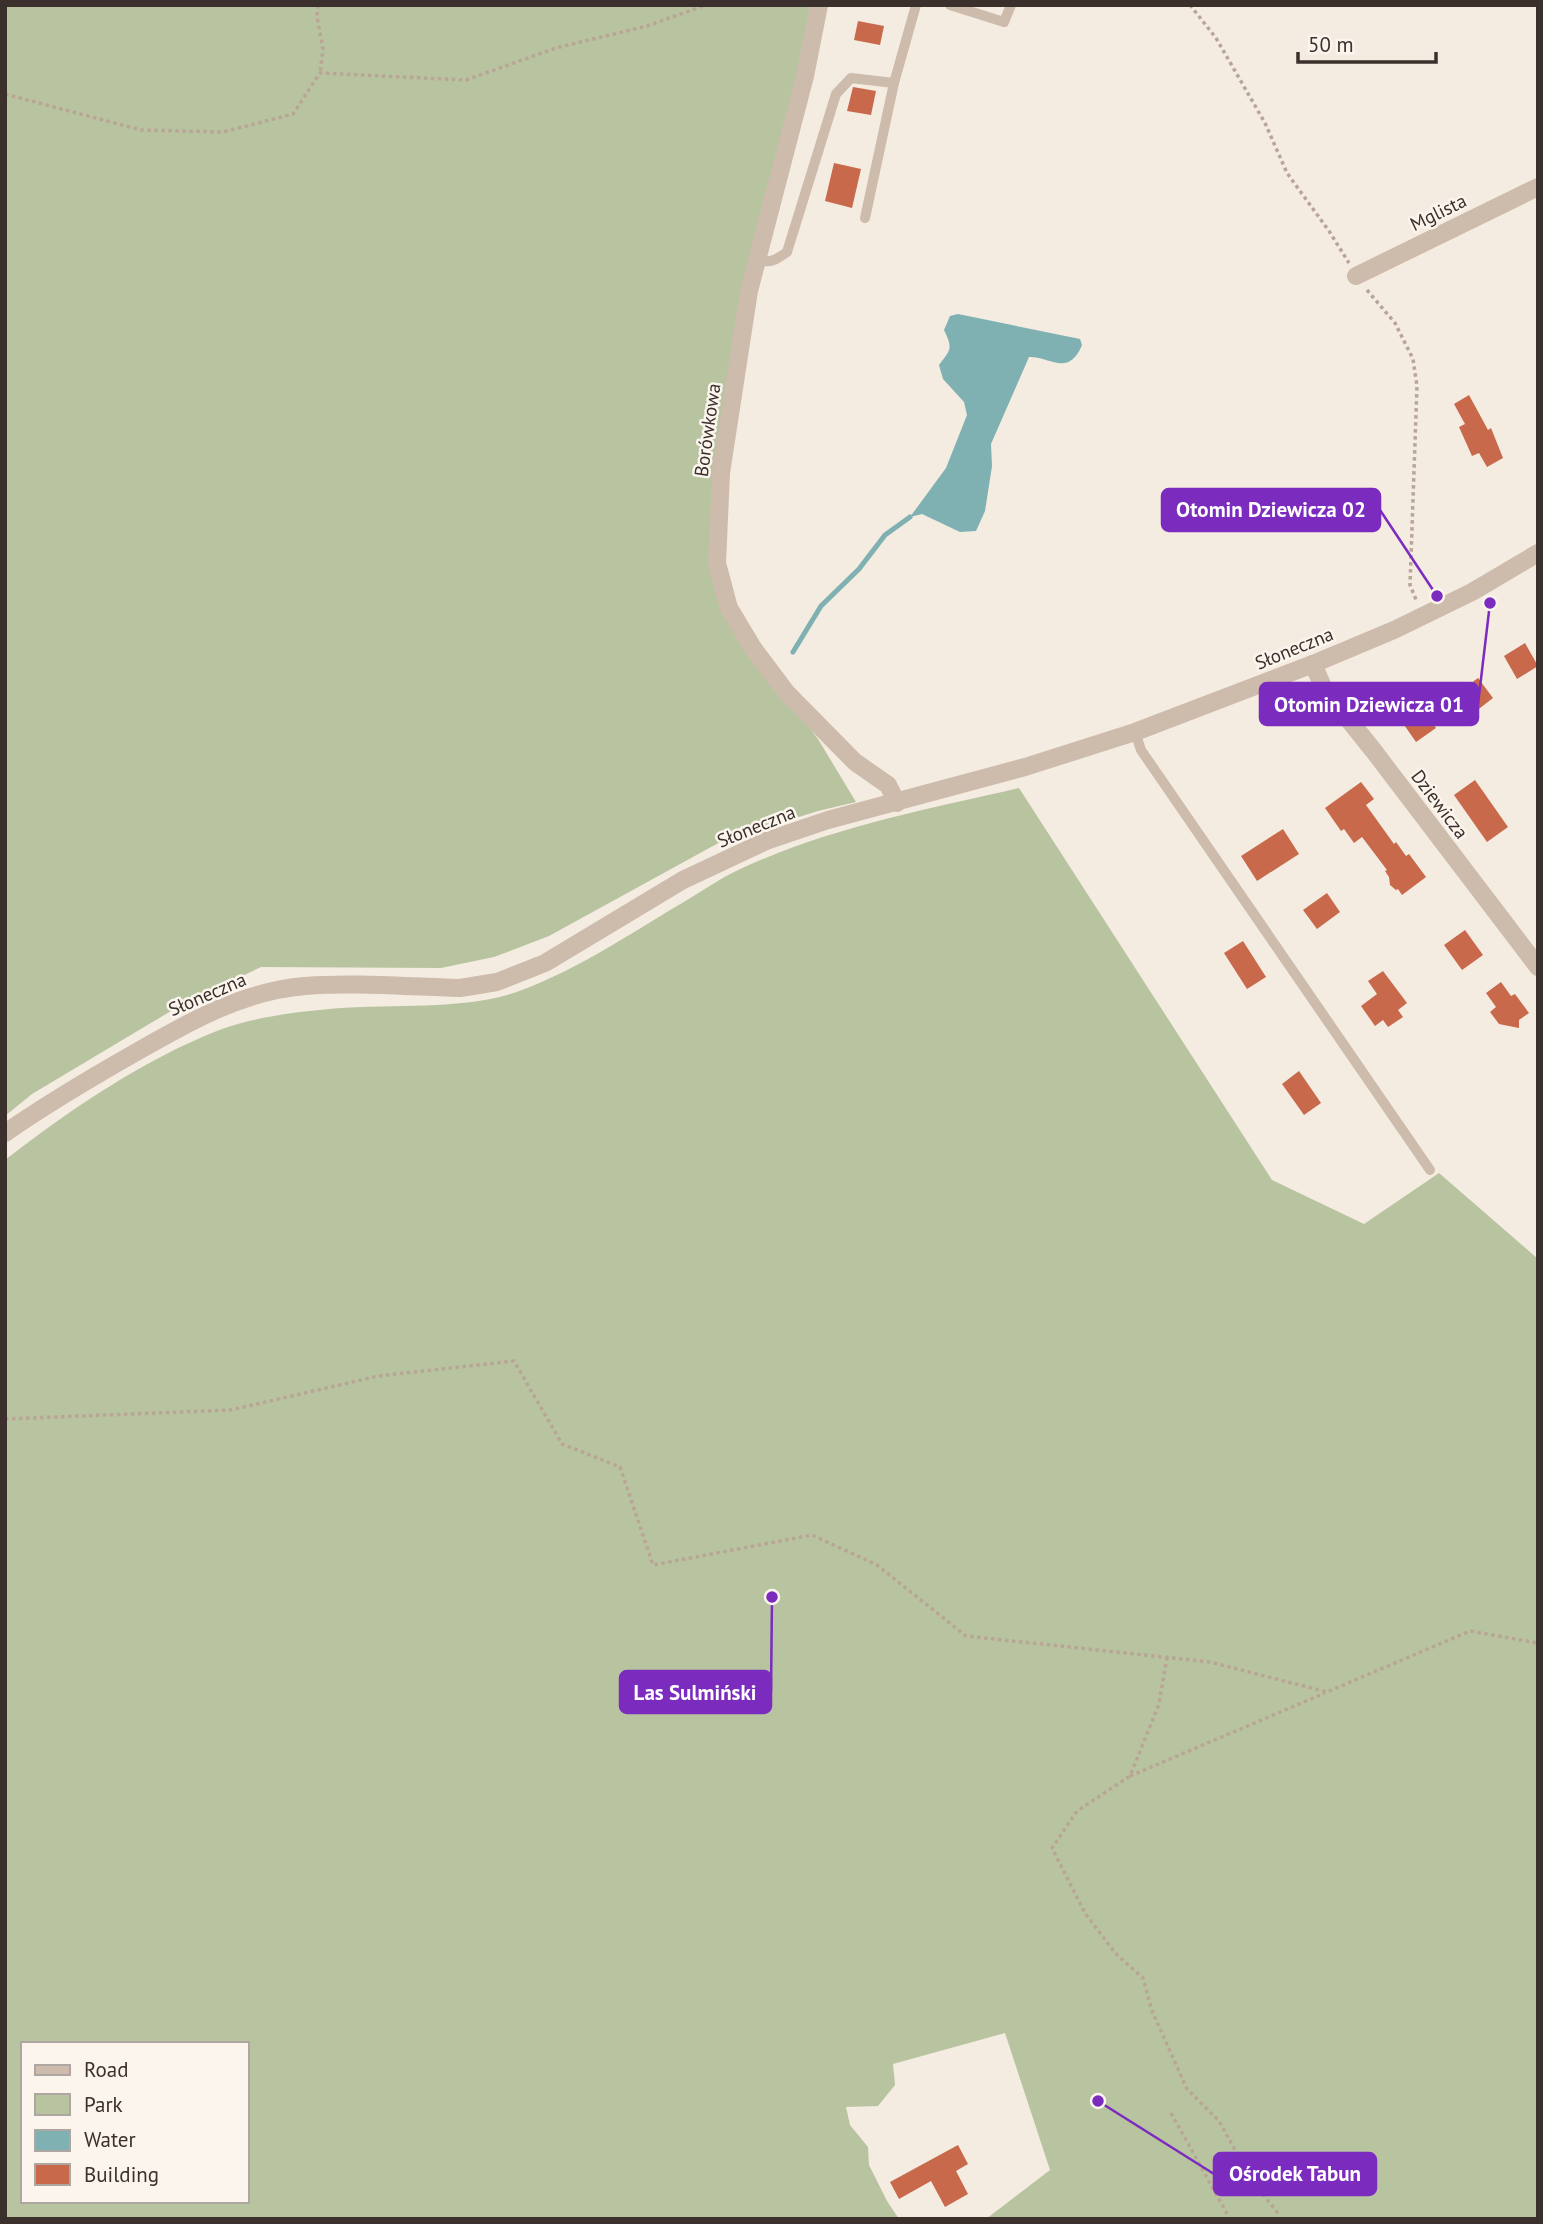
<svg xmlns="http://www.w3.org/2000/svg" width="1543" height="2224" viewBox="0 0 1543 2224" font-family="'PT Sans',sans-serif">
<rect width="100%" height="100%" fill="#f4ebe1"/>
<!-- green -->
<g fill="#b8c4a0" fill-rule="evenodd">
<polygon points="5,5 814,5 717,459 725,616 818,739 856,802 818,811 722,841 549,936 494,957 441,968 261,967 181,1005 32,1094 5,1116"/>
<path d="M 1019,788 L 1272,1180 L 1364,1224 L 1439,1173 L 1538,1259 L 1538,2219 L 986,2219 L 1050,2170 L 1005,2033 L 893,2064 L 895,2085 L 878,2106 L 846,2107 L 850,2125 L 868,2147 L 869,2165 L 887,2201 L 899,2219 L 5,2219 L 5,1160 C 71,1109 144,1059 222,1029 C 259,1016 302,1011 341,1008 C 396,1004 472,1010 522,990 C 578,969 630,934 682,903 C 699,893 716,881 734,872 C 823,829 924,810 1019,788 ZM 23,2044 L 247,2044 L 247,2201 L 23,2201 Z"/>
</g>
<!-- water -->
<path fill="#7fb0b2" d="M 958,314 L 1080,339 L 1082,345 C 1068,378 1050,356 1029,357 L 991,444 L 992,466 L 985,511 L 976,531 L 960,532 L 922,514 L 910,517 L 946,468 L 967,415 L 964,402 L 943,379 L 939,365 C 951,349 953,349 944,330 L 950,316 Z"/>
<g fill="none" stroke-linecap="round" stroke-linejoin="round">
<!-- stream -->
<polyline stroke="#7fb0b2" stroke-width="5" points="793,652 821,606 859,569 885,535 910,517"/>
</g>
<!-- building -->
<g fill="#c8694b">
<polygon points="858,21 884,26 880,45 854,40"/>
<polygon points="853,87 876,91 871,115 847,111"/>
<polygon points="834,163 861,169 852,208 825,201"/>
<polygon points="1469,395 1488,430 1491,428 1503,458 1487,467 1479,453 1472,456 1459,427 1465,424 1454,404"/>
<polygon points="1525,643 1538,666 1517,679 1504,656"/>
<polygon points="1478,678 1493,698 1471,715 1456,694"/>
<polygon points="1403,682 1436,728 1416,742 1384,696"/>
<polygon points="1475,780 1508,827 1487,842 1454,795"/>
<polygon points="1361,782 1374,799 1366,805 1394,844 1396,842 1406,856 1409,854 1426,877 1402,895 1398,889 1396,890 1390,885 1389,877 1385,871 1387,870 1362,837 1354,843 1344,829 1341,831 1325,808"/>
<polygon points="1283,829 1299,854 1257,881 1241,856"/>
<polygon points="1327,893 1340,912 1317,929 1303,910"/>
<polygon points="1465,930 1483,955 1462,970 1444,945"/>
<polygon points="1243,941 1266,977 1247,989 1224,953"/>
<polygon points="1383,971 1407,1003 1398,1010 1403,1017 1388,1027 1383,1020 1375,1026 1361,1006 1377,994 1368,981"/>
<polygon points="1501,982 1511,996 1515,994 1529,1013 1519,1020 1519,1028 1499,1024 1490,1012 1496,1007 1486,993"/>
<polygon points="1299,1071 1321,1103 1304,1115 1282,1084"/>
<polygon points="958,2145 968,2164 956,2171 968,2194 945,2207 931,2181 899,2199 890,2182"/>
</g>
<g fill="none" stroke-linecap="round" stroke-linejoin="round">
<!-- path -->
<g stroke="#b9a596" stroke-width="3.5" stroke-dasharray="3.5 3.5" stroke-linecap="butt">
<polyline points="318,5 317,17 323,49 320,73"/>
<polyline points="1190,5 1216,38 1265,123 1287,173 1329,231 1349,263"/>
<polyline points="5,94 141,130 223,132 293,114 320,73 466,80 556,48 647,26 706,5"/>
<polyline points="1367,290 1395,323 1413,359 1417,386 1410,585 1417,602"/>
<polyline points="5,1419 231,1410 378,1376 514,1361 562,1444 620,1467 653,1565 812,1535 877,1565 966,1636 1210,1662 1327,1692 1470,1631 1538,1643"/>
<polyline points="1167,1657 1159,1704 1130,1776 1077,1811 1052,1848 1085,1913 1115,1953 1143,1978 1152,2011 1187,2089 1219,2121 1251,2179 1277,2212 1276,2219"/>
<polyline points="1130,1776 1325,1693"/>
<polyline points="1171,2113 1230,2219"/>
</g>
<!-- service -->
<g stroke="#cdbbac" stroke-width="10">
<polyline points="950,5 1004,22 1011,5"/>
<polyline points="865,218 894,83"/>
<path d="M 757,259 C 770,264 776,260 787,252 L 836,94 L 851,78 L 894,83 L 916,5"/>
<polyline points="1135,732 1141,750 1430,1170"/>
</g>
<!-- minor -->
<g stroke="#cdbbac" stroke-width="18">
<polyline points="819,5 805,76 749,291 721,473 717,563 729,608 753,648 786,692 855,762 888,785 897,803"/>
<polyline points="1356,276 1538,187"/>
<polyline points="1313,664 1324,689 1373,750 1538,967"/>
</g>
<!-- tertiary -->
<path stroke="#cdbbac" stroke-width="18" d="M 5,1133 C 47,1104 89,1079 133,1054 C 187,1023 242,991 305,986 C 356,982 409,987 460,988 L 497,982 L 545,963 L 683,880 L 766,841 L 828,820 L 1025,767 L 1135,732 L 1313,664 L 1394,630 L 1472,592 L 1538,553"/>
</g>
<g text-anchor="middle" stroke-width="5" stroke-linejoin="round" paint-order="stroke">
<!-- street labels -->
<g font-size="19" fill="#3b302b" stroke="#fbf5ee">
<text transform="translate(1438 212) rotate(-26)" y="7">Mglista</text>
<text transform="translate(707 430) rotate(-82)" y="7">Borówkowa</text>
<text transform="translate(1294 648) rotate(-22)" y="7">Słoneczna</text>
<text transform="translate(1440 804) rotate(53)" y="7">Dziewicza</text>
<text transform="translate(756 826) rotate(-22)" y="7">Słoneczna</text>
<text transform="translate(207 994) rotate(-23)" y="7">Słoneczna</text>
</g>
</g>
<!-- callouts -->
<path fill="none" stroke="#7b2cbf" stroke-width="2.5" d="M1437 596L1380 510M1490 603L1478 704M772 1597L771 1692M1098 2101L1214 2174"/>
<g fill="#7b2cbf" stroke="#fbf5ee" stroke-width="2.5">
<circle cx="1437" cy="596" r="7"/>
<circle cx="1490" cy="603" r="7"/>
<circle cx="772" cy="1597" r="7"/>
<circle cx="1098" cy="2101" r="7"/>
</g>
<g fill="#7b2cbf" stroke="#7b2cbf" stroke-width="2.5">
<rect x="1162" y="489" width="218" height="42" rx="7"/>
<rect x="1260" y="683" width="218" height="42" rx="7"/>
<rect x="620" y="1671" width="151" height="42" rx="7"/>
<rect x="1214" y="2153" width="162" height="42" rx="7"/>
</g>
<g font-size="21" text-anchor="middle" font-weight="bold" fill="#fff">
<text x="1271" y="517">Otomin Dziewicza 02</text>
<text x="1369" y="712">Otomin Dziewicza 01</text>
<text x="695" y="1700">Las Sulmiński</text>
<text x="1295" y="2181">Ośrodek Tabun</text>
</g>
<!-- border -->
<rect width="1543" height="2224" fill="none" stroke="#3b302b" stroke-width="14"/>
<!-- legend -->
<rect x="21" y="2042" width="228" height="161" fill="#fbf5ee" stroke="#aea6a0" stroke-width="2"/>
<rect x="35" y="2065" width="35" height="10" fill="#cdbbac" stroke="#aea6a0" stroke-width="2"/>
<text x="84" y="2077" font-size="21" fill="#3b302b">Road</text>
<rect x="35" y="2094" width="35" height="21" fill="#b8c4a0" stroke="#aea6a0" stroke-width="2"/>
<text x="84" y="2112" font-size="21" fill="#3b302b">Park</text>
<rect x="35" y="2130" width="35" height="21" fill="#7fb0b2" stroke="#aea6a0" stroke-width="2"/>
<text x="84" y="2147" font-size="21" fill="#3b302b">Water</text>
<rect x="35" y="2164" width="35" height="21" fill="#c8694b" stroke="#aea6a0" stroke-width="2"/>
<text x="84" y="2182" font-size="21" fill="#3b302b">Building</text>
<!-- scale -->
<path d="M1298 52v10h138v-10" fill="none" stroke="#3b302b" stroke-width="3.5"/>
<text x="1308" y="52" font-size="21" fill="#3b302b" stroke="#fbf5ee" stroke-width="5" paint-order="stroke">50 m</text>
</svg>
